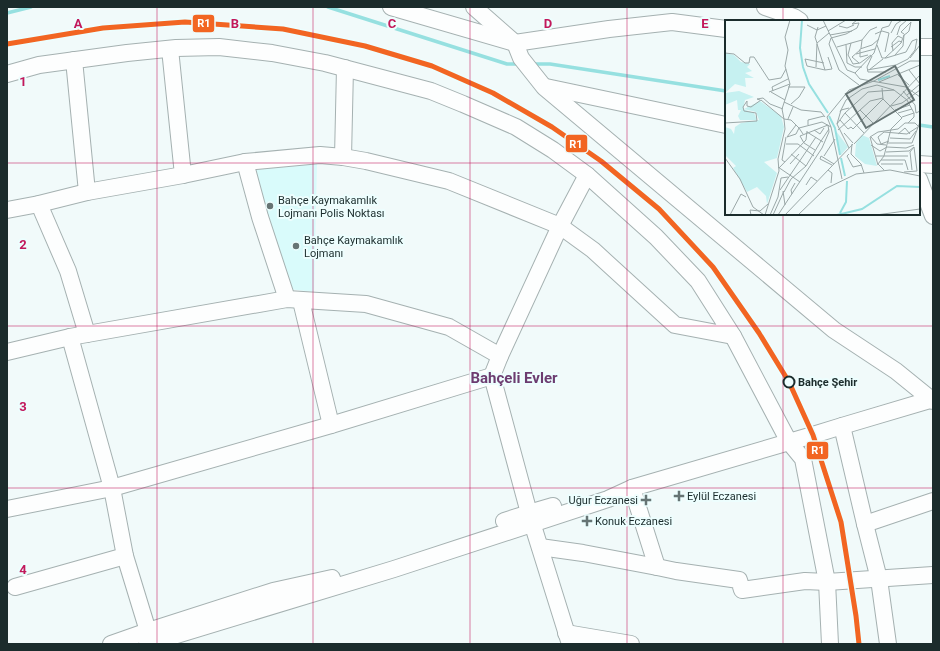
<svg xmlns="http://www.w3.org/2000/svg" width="940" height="651" viewBox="0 0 940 651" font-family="Roboto,sans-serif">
<rect width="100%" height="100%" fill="#f1fafa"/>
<!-- built -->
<polygon fill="#d9fbfb" points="317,164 314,292 289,289 254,168"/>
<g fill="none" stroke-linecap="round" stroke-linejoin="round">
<!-- stream -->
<g stroke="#96e0e0" stroke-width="3.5">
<polyline points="328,7 507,64 519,64"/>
<polyline points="7,13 31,7"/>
<polyline points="531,64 550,64 726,91"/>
<polyline points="919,125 933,127"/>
</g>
<!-- minor casing -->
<g stroke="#a5b1b1" stroke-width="18">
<g id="minor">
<polyline points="391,7 515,43 609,29 672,22 726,29"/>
<polyline points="474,7 515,43 521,58 544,87 834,330 896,371 933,401"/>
<polyline points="765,7 794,17 800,21"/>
<polyline points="919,47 933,47"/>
<polyline points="170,49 183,175"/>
<polyline points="74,60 87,192"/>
<polyline points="7,74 39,65 127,53 176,48 219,47 272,53 325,63 431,91 463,104 516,127 553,150 587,175 656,237 698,281 733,336 675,325 593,250 560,226 449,181 366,161 343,157 320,155 245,162 183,175 87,192 39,204 7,210"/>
<polyline points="546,87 726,125"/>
<polyline points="343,157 345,68"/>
<polyline points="245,162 260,217 287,299"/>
<polyline points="919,164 933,165"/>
<polyline points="919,179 933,216"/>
<polyline points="39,204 68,271 87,334"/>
<polyline points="301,301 331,425"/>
<polyline points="733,336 789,442 803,459 827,582 830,644"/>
<polyline points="70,337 112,488 125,556 151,641"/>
<polyline points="7,352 70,337 287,299 366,304 449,327 500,356"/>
<polyline points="842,426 865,524 879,579 888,644"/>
<polyline points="632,488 657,567"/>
<polyline points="7,509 112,488 331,425 492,376"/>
<polyline points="504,521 529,513 553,506"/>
<polyline points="865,524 933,501"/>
<polyline points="540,547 583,553 657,567 676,571 739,580 742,590 805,581 827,582 933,575"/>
<polyline points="15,587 125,556"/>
<polyline points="566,633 631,644"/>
<polyline points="111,644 148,631 273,591 332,578"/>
<polyline points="147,644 394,569 608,499 632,488 813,435 842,426 933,399"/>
<polyline points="570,644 529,513 492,376 500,356 560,226 587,175"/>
</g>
</g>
<!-- minor -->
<use href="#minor" stroke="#fdfefe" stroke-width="16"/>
<!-- rail-1 casing -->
<g stroke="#edfefe" stroke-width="8">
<polyline id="rail-1" points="7,44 103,28 185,22 283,29 365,46 432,66 493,93 552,127 601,161 659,209 713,267 759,333 789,382 813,435 841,522 856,616 859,644"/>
</g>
<!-- rail-1 -->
<use href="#rail-1" stroke="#f26522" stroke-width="5"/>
</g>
<!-- grid -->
<path fill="none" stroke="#c2185b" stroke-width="1" stroke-opacity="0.55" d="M 157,7 L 157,644M 313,7 L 313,644M 470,7 L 470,644M 627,7 L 627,644M 783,7 L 783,21M 7,163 L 726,163M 919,163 L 933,163M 783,214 L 783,644M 7,326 L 933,326M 7,488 L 933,488"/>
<!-- markers -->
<g fill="#667474" stroke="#edfefe" stroke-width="1.5">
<circle cx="270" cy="206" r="4"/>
<circle cx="296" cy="246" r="4"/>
<path d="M677 490h4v4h4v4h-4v4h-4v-4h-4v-4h4z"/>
<path d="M644 494h4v4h4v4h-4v4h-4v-4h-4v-4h4z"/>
<path d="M585 515h4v4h4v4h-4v4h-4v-4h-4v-4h4z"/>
</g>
<circle fill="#edfefe" stroke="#1b2c2c" stroke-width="2" cx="789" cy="382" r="5.5"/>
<g text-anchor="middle" stroke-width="4" stroke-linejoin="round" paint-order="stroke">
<!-- poi labels -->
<g font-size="11" fill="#1b2c2c" stroke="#edfefe" text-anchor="start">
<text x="278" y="204">Bahçe Kaymakamlık<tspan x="278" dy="13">Lojmanı Polis Noktası</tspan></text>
<text x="304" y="244">Bahçe Kaymakamlık<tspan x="304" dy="13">Lojmanı</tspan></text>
<text x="687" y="500">Eylül Eczanesi</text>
<text x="638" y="504" text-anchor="end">Uğur Eczanesi</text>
<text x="595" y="525">Konuk Eczanesi</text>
</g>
<!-- stop labels -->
<g font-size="11" font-weight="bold" fill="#1b2c2c" stroke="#edfefe" text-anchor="start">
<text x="798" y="386">Bahçe Şehir</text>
</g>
<!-- district labels -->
<g font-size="15" font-weight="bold" fill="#6c3c70" stroke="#edfefe">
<text x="514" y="383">Bahçeli Evler</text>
</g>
</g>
<!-- overview -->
<g transform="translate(725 20)">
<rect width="195" height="195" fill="#f1fafa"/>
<path d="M 0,33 L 9,35 L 16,42 L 25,44 L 22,47 L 27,51 L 20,53 L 29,58 L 20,58 L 21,67 L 10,64 L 0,73 L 14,71 L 29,77 L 20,80 L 18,89 L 29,93 L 32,100 L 15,100 L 13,96 L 16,90 L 13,90 L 12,80 L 0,85 ZM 35,81 L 56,96 L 59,107 L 52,138 L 39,142 L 52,153 L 42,184 L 41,176 L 32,167 L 22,172 L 8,148 L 11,146 L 0,135 L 0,107 L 6,109 L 9,114 L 10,107 L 16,103 L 34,100 L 31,92 L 19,89 ZM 111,111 L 123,127 L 116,135 L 114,129 ZM 137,115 L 144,118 L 152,146 L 140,144 L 130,136 L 131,123 Z" fill="#c6f1f1"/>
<path fill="none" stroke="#96e0e0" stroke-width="2" d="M 77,0 L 75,28 L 78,47 L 84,64 L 103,93M 153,60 L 165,56M 104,96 L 110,108 L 115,135M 116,138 L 120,156M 115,193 L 121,182 L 122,161M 112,195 L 137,189 L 172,166 L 195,167"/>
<path fill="none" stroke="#9ba8a8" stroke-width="1" d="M 65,0 L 60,17 L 63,30 L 60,46 L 65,64 L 57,89 L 59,99 L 66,100 L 74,108 L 97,102 L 106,107 L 117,159M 98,0 L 122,50 L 130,53 L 135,59 L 181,67 L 195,77M 132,0 L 127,4 L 134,3 L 132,8 L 121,14 L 106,18 L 104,24 L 114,50 L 134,65M 82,5 L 92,10 L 101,6M 114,6 L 122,8 L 129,5M 93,7 L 90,17 L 92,23 L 104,13M 103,11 L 121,0M 166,13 L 171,4 L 177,0M 150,14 L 157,11 L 164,13 L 160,32M 105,15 L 127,11M 172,15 L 175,6 L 182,0M 179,15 L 182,13 L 184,11 L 186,2 L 176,12 L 179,14M 126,23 L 123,35 L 128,44 L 135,43 L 146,35M 92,24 L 100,50 L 107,49 L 103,37M 121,25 L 122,43 L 130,47 L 137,47M 112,27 L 137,20M 166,27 L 174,21 L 177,22M 136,28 L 137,20 L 145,10 L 152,7M 135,29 L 147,25 L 154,19M 135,29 L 135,37 L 143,35M 168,31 L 167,23 L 173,16 L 177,18M 0,33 L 9,34 L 20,43 L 24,43 L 25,37 L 29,37 L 44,60 L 56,58 L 61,49M 131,34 L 150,29M 147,36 L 142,47 L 143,52 L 161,52M 160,38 L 176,23 L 179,15 L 178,26 L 170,35M 185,38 L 195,25M 99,43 L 80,39 L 82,46 L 100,50M 134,43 L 127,37 L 135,30M 91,47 L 92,23M 142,50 L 171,45 L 183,39 L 190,30 L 192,19 L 187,21 L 181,32 L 161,38 L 157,38 L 152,25M 144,50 L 158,39M 184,50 L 195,64M 130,53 L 149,33 L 157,8 L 164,6 L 167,0M 173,55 L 184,65M 154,62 L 195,45M 63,67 L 80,67 L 74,77 L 66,84M 169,70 L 182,80 L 189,93 L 189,97 L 183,103M 48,71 L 47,67 L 63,59M 178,71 L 190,85 L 191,93 L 195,91M 44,72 L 65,64M 46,72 L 60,80M 182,75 L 195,64M 35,80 L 32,79 L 38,78 L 45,84 L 58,89M 59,82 L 76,90 L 96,92 L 100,97M 166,86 L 177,83 L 195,70M 135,90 L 148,103M 170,90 L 185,85M 115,92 L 121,80 L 137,69 L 152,65 L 169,70 L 143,72 L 120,93 L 112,104 L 124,128M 120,93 L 139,113M 173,93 L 187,89M 177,97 L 189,93M 63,99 L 68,87M 115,100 L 123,109 L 126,107 L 128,109 L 158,79M 0,103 L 32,101 L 31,93 L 19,91 L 18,87 L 22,81 L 22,86 L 26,87 L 36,80 L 59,99 L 60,109 L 53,139 L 54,151 L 40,195M 112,104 L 116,90 L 124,88M 71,105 L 62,117 L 71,114 L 74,108 L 78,114M 83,105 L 83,100 L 99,96M 106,107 L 102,97 L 124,70 L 149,61 L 185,41 L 195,41M 89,110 L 95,114 L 99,108M 113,110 L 145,81 L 158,78M 82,112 L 98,122M 119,113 L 128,123M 173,114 L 180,108 L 185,114M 146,117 L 152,124 L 161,125M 165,118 L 185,119 L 191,111M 96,121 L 104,109M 164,121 L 156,124 L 153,117 L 159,112 L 182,114 L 193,107M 163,123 L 187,123 L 195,102M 61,124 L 73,124 L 89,136M 127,124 L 126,134 L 136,144 L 139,153M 129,124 L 195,55M 146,125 L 155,131 L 162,127 L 181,128 L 189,125M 161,132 L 184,131 L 189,127 L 185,132 L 187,150M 66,134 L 81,146M 124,134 L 122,136 L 128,147 L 137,145M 99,136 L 110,119M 151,136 L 159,136 L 166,109 L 177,98 L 158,79 L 157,68M 0,138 L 15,159 L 28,187 L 39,195M 156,140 L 180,140 L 183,150M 60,142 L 57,140 L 61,117M 65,144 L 74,134M 156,144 L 178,144M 107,145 L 95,139 L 96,136 L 109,144M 153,145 L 145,117 L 153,112 L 173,109 L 180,103 L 190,103 L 195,108M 53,147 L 75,162M 54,148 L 81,120 L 82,111M 103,150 L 107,153 L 106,163M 159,150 L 153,144 L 159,136 L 183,136M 179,152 L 192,151 L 189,127M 81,165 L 86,157 L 92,161M 55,170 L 91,117M 58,171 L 60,185M 59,172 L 66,159 L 81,146 L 96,121M 67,174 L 66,170 L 70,163M 5,195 L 16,174 L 21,177M 26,195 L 25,190 L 35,191 L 43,184M 45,195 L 53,177 L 56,158 L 63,157M 48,195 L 59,171M 53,195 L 97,128 L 104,112 L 103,105 L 75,116 L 79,123 L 90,130M 60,195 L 128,124M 73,195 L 100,169 L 131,154 L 165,150 L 195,156M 151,195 L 195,189"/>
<path fill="#667474" fill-opacity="0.15" stroke="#667474" stroke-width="2" d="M 170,46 L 189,80 L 141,108 L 121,74 Z"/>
<rect width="195" height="195" fill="none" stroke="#1b2c2c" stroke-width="2"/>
</g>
<g font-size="13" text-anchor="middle" font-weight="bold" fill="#c2185b" stroke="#edfefe" stroke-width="4" stroke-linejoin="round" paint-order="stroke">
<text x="78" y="28">A</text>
<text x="235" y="28">B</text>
<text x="392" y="28">C</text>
<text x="548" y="28">D</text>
<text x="705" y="28">E</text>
<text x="23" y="86">1</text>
<text x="23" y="249">2</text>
<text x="23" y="411">3</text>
<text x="23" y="574">4</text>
</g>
<g stroke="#edfefe" stroke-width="1.5">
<rect x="192" y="14" width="23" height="19" rx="4" fill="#f26522"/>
<rect x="565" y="134" width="23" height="19" rx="4" fill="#f26522"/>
<rect x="806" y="441" width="23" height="19" rx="4" fill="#f26522"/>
</g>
<g font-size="11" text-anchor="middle" font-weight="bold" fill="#fff">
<text x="204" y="27">R1</text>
<text x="576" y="148">R1</text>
<text x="818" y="454">R1</text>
</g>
<!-- border -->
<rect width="940" height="651" fill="none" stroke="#1b2c2c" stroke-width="16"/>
</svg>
